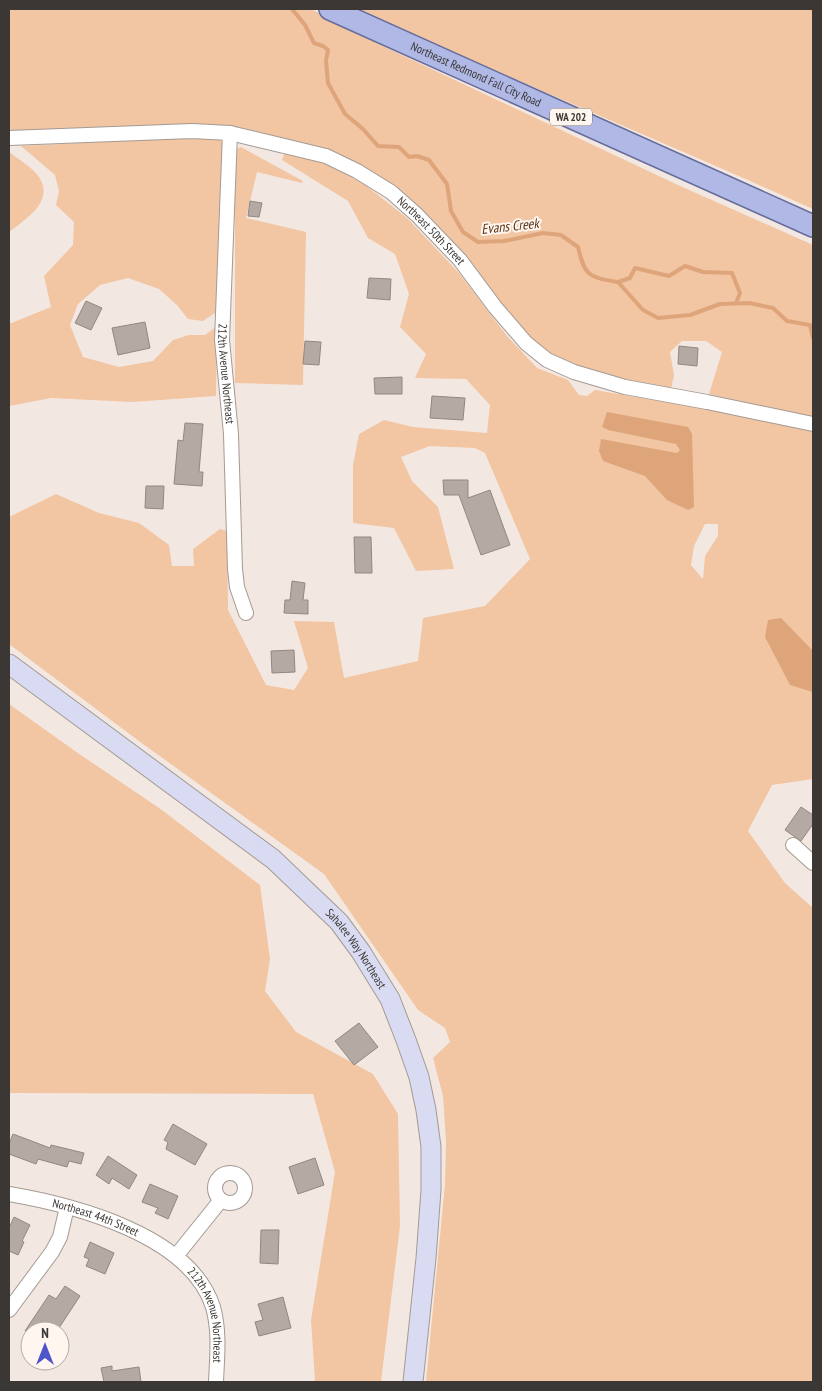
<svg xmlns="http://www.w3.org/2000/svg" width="822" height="1391" viewBox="0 0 822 1391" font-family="'PT Sans Narrow',sans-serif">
<rect width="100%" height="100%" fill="#f3e8e1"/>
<!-- green -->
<g fill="#f2c5a3" fill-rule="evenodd">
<path d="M 9,9 L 311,9 L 387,48 L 678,185 L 813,245 L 813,419 L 709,394 L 722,352 L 706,341 L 682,341 L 670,352 L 674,375 L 671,389 C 629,381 581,375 544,351 C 537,346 530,338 524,332 L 402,195 L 286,140 L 235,127 L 195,124 L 9,132 Z"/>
<polygon points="353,9 813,9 813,209 748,180"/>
<polygon points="184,138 215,138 223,142 218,311 203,321 188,319 177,305 159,289 128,278 100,285 78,304 70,325 83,357 119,367 153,361 173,340 189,335 205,335 217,326 216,396 132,402 51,398 9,406 9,324 51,307 44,276 73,245 74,222 56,205 59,191 55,175 21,146"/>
<polygon points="241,147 303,181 302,183 257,172 246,218 306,232 303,385 235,383 235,150"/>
<path d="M 9,152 C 18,159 32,167 39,177 C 55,201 26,219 9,232 Z"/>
<path d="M 285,152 L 328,165 L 364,184 L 407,218 L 459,273 L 507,336 L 537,368 L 568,380 L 579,395 L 587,396 L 595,390 L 729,413 L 813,432 L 813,779 L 772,785 L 748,831 L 785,883 L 813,908 L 813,1382 L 426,1382 L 445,1184 L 446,1141 L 443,1096 L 433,1058 L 450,1042 L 445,1028 L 418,1010 L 324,874 L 143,744 L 9,644 L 9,517 L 56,494 L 99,513 L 139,523 L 169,545 L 172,566 L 194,566 L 193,549 L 220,529 L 227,531 L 228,610 L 266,685 L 294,690 L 308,668 L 294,621 L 334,622 L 344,678 L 418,661 L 423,618 L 485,606 L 530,559 L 485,453 L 475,448 L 430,446 L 401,457 L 412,481 L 438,507 L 454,569 L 416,571 L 394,528 L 353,523 L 353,465 L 359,434 L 384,420 L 413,427 L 487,433 L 490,405 L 466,379 L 415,378 L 426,354 L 400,327 L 409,294 L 395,254 L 368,238 L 348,201 L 282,160 ZM 705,524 L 718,524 L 718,536 L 705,556 L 703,579 L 691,565 L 694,546 Z"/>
<polygon points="9,704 75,751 162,810 260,885 270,959 265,991 296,1032 373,1074 398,1114 400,1226 381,1382 315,1382 311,1320 335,1172 313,1094 9,1093"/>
</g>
<!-- water -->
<g fill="#dea57b">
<polygon points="607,412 688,427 692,434 694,507 688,510 667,500 645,476 603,461 599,451 601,439 677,453 680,450 676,444 608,430 602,427"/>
<polygon points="781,618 813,651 813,692 790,685 765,637 768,620"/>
</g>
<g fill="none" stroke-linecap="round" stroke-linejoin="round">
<!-- stream -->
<g stroke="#dea57b" stroke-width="4">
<path d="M 292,9 L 305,25 L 314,43 L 323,46 L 328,50 L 326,61 L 328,83 L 345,114 L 363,129 L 378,146 L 399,147 L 409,157 L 417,156 L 429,160 L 447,184 L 451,211 L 463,232 L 478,242 L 504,241 L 543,233 L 561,235 L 578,247 C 585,277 589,277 618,282 L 643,310 L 658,318 L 690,315 L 720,304 L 749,303 L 773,308 L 787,321 L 810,325 L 813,338"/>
<polyline points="618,282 630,278 635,268 669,276 685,266 703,272 732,273 740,293 736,303"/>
</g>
</g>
<!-- building -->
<g fill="#b4aaa3" stroke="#918881">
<polygon points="250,201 262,203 259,217 248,216"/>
<polygon points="369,278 391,279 390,300 367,298"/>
<polygon points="86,301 102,308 91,330 75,323"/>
<polygon points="145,322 150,348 118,355 112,328"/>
<polygon points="305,341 321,342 319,365 303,364"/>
<polygon points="679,346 698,348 697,366 678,364"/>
<polygon points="402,377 402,394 375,394 374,378"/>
<polygon points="432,396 465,398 463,420 430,418"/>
<polygon points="185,423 203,424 199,472 203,472 202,486 174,484 178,440 183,441"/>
<polygon points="443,480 468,480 468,498 490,490 510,545 481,555 459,495 444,495"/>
<polygon points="146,486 164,486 163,509 145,508"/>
<polygon points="354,537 371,537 372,573 355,573"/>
<polygon points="292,581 305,583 303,600 308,600 308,614 284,613 285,600 290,600"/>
<polygon points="294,650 295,672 272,673 271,651"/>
<polygon points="801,807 813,815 813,824 801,841 785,830"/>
<polygon points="359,1023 378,1047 354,1065 335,1041"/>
<polygon points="173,1124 207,1144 195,1165 166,1149 168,1142 164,1140"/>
<polygon points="13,1134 50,1148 51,1145 84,1153 81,1164 69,1161 67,1167 38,1159 36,1164 9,1154 9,1144"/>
<polygon points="108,1156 137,1175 129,1189 112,1178 109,1184 96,1175"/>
<polygon points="315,1158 324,1185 298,1194 289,1167"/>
<polygon points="150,1184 178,1196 168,1219 155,1213 158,1208 142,1202"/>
<polygon points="14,1217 30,1225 22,1241 24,1242 18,1255 9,1251 9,1228"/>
<polygon points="261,1230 279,1230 278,1264 260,1263"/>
<polygon points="90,1242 114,1253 105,1274 86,1266 89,1259 84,1257"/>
<polygon points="65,1286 80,1296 57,1331 25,1331 49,1295 56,1299"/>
<polygon points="283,1297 291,1328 259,1336 255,1322 263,1320 258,1304"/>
<polygon points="112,1366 112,1371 139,1367 141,1382 104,1382 101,1368"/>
</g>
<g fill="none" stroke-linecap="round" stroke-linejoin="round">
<!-- minor casing -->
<g stroke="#a49a93" stroke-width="16">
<g id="minor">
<path id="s1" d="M 230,133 L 222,340 L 231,434 L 235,569 L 237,587 L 246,613"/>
<path id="s2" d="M 9,138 L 192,131 L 230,133 L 326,156 L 357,171 L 391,192 L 417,215 L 460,260 L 495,307 L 526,343 L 547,360 L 574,372 L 625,387 L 707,402 L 813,424"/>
<polyline points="793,845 813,863"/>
<circle cx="230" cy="1188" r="15"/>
<path id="s3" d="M 9,1194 C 74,1205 190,1235 213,1307 C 220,1332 217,1357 216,1382"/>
<polyline points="176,1256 221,1200"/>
<polyline points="9,1310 52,1252 60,1237 67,1207"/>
</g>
</g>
<!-- secondary casing -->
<g stroke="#a49a93" stroke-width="21">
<g id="secondary">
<path id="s4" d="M 9,664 L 273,859 L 339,922 L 361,952 L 390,999 L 406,1040 L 419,1077 L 426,1110 L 431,1147 L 431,1190 L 426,1258 L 413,1382"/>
</g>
</g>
<!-- primary casing -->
<g stroke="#656c9c" stroke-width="24">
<g id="primary">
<path id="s5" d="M 330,9 L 813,226"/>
</g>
</g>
<!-- minor -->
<use href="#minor" stroke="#fff" stroke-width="14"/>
<!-- secondary -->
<use href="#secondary" stroke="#d8dbf2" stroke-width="19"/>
<!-- primary -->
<use href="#primary" stroke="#b0b8e5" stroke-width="21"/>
</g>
<g text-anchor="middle" stroke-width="4" stroke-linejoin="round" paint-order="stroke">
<!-- shield labels -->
<rect fill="#fff6f0" stroke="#76706c" stroke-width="1" x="550" y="108.5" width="42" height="17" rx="4"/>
<g font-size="11" font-weight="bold" fill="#3b3734">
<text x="571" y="121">WA 202</text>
</g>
<!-- street labels -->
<g font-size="12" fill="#3b3734" stroke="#fff6f0">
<text dy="4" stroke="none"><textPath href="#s5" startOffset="160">Northeast Redmond Fall City Road</textPath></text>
<text dy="4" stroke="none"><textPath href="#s2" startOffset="450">Northeast 50th Street</textPath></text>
<text dy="4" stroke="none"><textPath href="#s1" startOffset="241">212th Avenue Northeast</textPath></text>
<text dy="4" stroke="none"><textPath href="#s4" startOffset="451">Sahalee Way Northeast</textPath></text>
<text dy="4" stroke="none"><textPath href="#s3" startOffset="90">Northeast 44th Street</textPath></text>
<text dy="4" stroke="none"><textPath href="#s3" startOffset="249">212th Avenue Northeast</textPath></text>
</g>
<!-- water labels -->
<g font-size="14" font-style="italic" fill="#5a3414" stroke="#fff6f0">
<text transform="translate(510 226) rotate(-6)" y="5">Evans Creek</text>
</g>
</g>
<!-- border -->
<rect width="822" height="1391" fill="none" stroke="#3b3734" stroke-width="20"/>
<!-- north arrow -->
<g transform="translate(45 1346)"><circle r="24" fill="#fff6f0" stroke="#b1aaa5"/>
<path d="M0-4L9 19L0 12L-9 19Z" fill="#4e54ca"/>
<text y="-8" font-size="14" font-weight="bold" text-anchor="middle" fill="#3b3734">N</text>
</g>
</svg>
